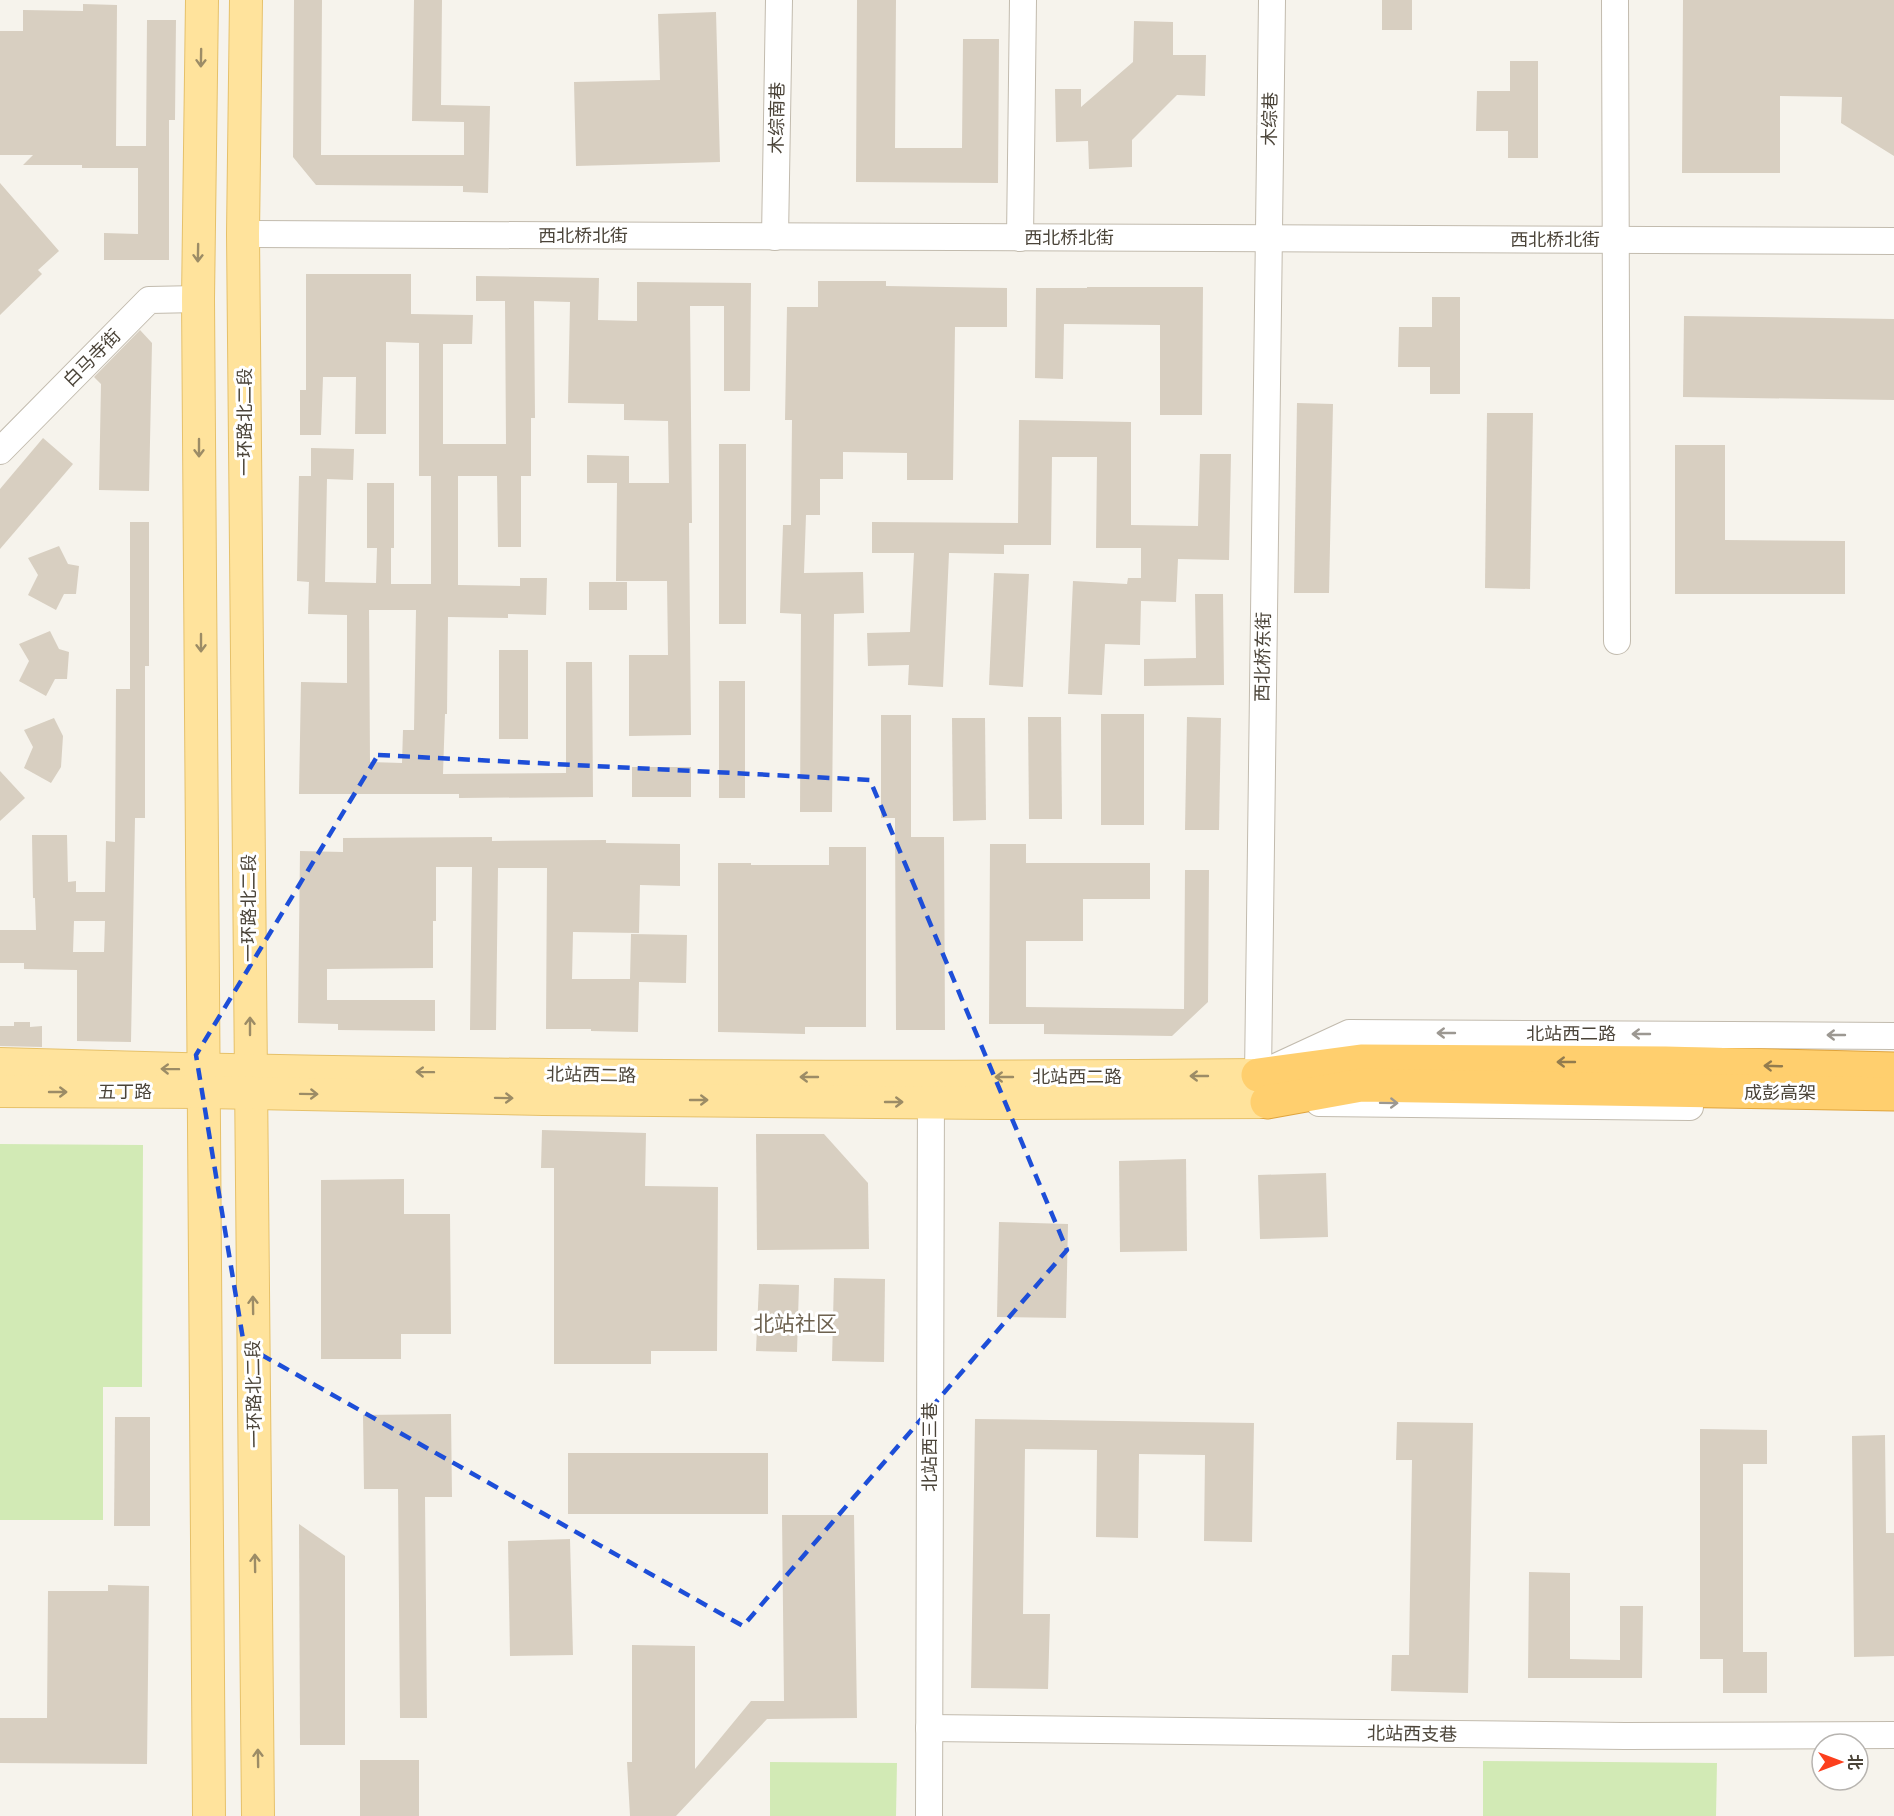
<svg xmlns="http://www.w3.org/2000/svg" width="1894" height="1816" viewBox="0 0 1894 1816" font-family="'Work Sans','Noto Sans SC',sans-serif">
<rect width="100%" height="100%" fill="#f6f3ec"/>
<!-- green -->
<g fill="#d2eab5">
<polygon points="0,1144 143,1145 142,1387 103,1387 103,1520 0,1520"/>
<polygon points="1483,1761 1717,1763 1716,1816 1483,1816"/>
<polygon points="770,1762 897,1763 896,1816 770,1816"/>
</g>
<!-- building -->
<g fill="#d8cfc1" fill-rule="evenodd">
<polygon points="294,0 322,0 321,155 464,155 464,122 412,121 414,0 442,0 441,105 490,106 488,193 463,192 463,186 316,185 293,157"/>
<polygon points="857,0 896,0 895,148 962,148 963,39 999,39 998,183 856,182"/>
<rect x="1382" y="0" width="30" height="30"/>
<polygon points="1683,0 1894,0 1894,156 1841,123 1842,97 1780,96 1780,173 1682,173"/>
<polygon points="83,4 117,5 116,146 146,146 147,20 176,20 175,120 169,120 169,260 104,260 104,233 138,234 138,168 82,168 82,165 23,165 33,155 0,155 0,31 23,31 23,10 83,11"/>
<polygon points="716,12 720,162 576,166 574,82 660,80 658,14"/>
<polygon points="1134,21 1173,22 1173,55 1206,55 1205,96 1177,95 1132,140 1132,167 1089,169 1088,141 1056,142 1055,89 1081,89 1081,107 1133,62"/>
<polygon points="1510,61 1538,61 1538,158 1508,158 1508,131 1476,131 1477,91 1510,91"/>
<polygon points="0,183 59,251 38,270 42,274 0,315"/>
<path d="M 306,274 L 411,274 L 411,314 L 473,315 L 472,344 L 443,344 L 443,444 L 506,444 L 505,301 L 476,301 L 476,276 L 599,278 L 598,320 L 637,321 L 637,282 L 751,283 L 750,391 L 724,391 L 724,306 L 690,306 L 692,523 L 689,523 L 691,735 L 629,736 L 629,655 L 668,655 L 667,581 L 616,581 L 617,483 L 669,483 L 668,421 L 624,420 L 624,404 L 568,403 L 570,302 L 534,301 L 535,418 L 531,418 L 531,476 L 521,476 L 521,547 L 498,547 L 497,476 L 458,476 L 458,585 L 520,586 L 520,578 L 547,578 L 546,615 L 508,614 L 508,618 L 448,617 L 447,714 L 445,714 L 443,774 L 566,773 L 566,662 L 592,662 L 593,797 L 459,798 L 459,794 L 299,794 L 301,682 L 347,683 L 347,615 L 308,614 L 309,582 L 297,581 L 299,476 L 311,476 L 311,448 L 354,449 L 353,480 L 327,479 L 325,582 L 376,583 L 377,548 L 367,548 L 367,483 L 394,483 L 394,548 L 391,548 L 391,584 L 431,584 L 431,476 L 419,476 L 419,343 L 386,342 L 386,434 L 355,434 L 356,377 L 323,377 L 321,435 L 300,435 L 300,390 L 306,390 ZM 369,610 L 416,610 L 414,730 L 403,730 L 402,763 L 370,762 Z"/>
<polygon points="818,281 886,281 886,286 1007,288 1007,327 955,327 953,480 907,480 907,453 843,452 843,479 820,479 820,515 806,515 804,573 863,572 864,613 834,614 832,812 800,812 801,614 780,613 783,525 791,525 792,420 785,420 787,307 818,307"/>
<polygon points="1087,287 1203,287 1202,415 1160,415 1160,325 1064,324 1063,379 1035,378 1036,288 1087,288"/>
<polygon points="1432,297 1460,297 1460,394 1430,394 1430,367 1398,367 1399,327 1432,327"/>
<polygon points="1684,316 1894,319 1894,400 1683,397"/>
<polygon points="140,330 152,343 149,491 99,490 101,384 94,377"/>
<polygon points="1297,403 1333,404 1329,593 1294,593"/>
<polygon points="1487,413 1533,413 1530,589 1485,588"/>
<polygon points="1019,420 1131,422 1131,525 1198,526 1200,454 1231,454 1229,560 1178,559 1176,602 1141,601 1140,645 1105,644 1102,695 1068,694 1073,581 1127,584 1128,578 1141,578 1141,548 1096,548 1097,457 1052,457 1051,545 1004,545 1004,554 949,553 943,687 908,685 909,665 868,666 867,633 910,632 914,553 872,553 872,522 1018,523"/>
<polygon points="43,438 73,464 0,549 0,489"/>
<rect x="719" y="444" width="27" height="180"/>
<polygon points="1675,445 1725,445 1725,540 1845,541 1845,594 1675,594"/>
<polygon points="587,455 629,456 629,483 587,483"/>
<path d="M 130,522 L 149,522 L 149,666 L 145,666 L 145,818 L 135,818 L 131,1042 L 77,1041 L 77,970 L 24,969 L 24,963 L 0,963 L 0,930 L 36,930 L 35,898 L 33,898 L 32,835 L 67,835 L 68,882 L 76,881 L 76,892 L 105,892 L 106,841 L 115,842 L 116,689 L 130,689 ZM 74,921 L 105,921 L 104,952 L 73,952 Z"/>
<polygon points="59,546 68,564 79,566 76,594 64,594 56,610 28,595 38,575 28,558"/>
<polygon points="994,573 1029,574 1023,687 989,685"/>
<rect x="589" y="582" width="38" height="28"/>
<polygon points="1195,594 1223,594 1224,685 1144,686 1144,659 1196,658"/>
<polygon points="50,631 59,649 69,652 67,679 55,679 46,696 19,681 29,661 19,644"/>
<rect x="499" y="650" width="29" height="89"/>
<rect x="719" y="681" width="26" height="117"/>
<rect x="1101" y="714" width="43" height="111"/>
<polygon points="881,715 911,715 911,837 944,837 945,1030 896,1030 895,818 881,818"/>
<polygon points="1028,717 1061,717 1062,819 1029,819"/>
<polygon points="1187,717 1221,718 1219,830 1185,830"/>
<polygon points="54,718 63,736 61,767 51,783 24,768 33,747 24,730"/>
<polygon points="952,718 985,718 986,820 953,821"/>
<rect x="632" y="767" width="59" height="30"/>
<polygon points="0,771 25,798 0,821"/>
<polygon points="492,837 492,841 606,840 606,843 680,844 680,886 640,885 639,933 573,932 572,979 630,979 631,934 687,935 686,983 639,982 638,1032 591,1031 591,1029 546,1029 547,868 498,868 496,1030 470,1030 472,867 436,867 436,921 433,921 433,968 327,969 327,1000 435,1000 435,1031 338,1030 338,1024 298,1023 300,851 343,852 343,838"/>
<polygon points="990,844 1026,844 1026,863 1150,863 1150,899 1083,899 1083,941 1026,941 1026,1007 1184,1009 1185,870 1209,870 1208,1002 1172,1036 1044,1034 1044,1024 989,1024"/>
<polygon points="829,847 866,847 866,1027 805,1027 805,1034 718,1032 718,863 751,863 751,865 829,865"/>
<polygon points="14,1022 30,1022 30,1027 42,1026 42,1047 0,1046 0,1026 14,1026"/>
<polygon points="542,1130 646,1133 645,1186 718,1187 717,1351 651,1351 651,1364 554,1364 554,1168 541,1168"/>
<polygon points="756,1134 824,1134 868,1183 869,1249 757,1250"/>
<polygon points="1186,1159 1187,1251 1120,1252 1119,1161"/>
<polygon points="1326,1173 1328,1237 1260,1239 1258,1175"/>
<polygon points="404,1179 404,1214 450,1214 451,1334 401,1334 401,1359 321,1359 321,1180"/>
<polygon points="999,1222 1068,1224 1066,1318 997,1317"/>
<polygon points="834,1278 885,1279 884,1362 832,1361"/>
<polygon points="759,1284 799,1285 797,1352 756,1351"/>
<polygon points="451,1414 452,1497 425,1497 427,1718 400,1718 398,1489 364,1489 363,1415"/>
<polygon points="115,1417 150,1417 150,1526 114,1526"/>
<polygon points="975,1419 1254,1423 1252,1542 1204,1541 1205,1455 1139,1454 1138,1538 1096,1537 1097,1450 1025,1449 1023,1614 1050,1614 1048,1689 971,1688"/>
<polygon points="1397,1422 1473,1423 1468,1693 1391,1691 1392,1655 1409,1655 1412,1460 1396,1460"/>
<polygon points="1700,1429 1767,1430 1767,1464 1743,1464 1743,1652 1767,1652 1767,1693 1723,1693 1723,1659 1700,1659"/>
<polygon points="1885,1435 1886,1533 1894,1533 1894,1656 1854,1657 1852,1436"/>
<rect x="568" y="1453" width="200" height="61"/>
<polygon points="782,1515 854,1515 857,1718 767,1719 676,1816 630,1816 627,1762 632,1762 632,1645 695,1646 695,1769 751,1701 784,1701"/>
<polygon points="299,1524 345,1556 345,1745 300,1745"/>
<polygon points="570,1539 573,1655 510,1656 508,1541"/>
<polygon points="1529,1572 1570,1573 1570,1659 1620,1660 1620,1606 1643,1606 1642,1678 1528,1678"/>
<polygon points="108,1585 149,1586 147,1764 0,1763 0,1718 47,1718 48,1591 108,1591"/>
<rect x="360" y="1760" width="59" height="56"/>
</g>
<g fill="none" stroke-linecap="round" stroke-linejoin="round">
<!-- minor casing -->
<g stroke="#c2bbae" stroke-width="28">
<g id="minor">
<polyline points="1272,0 1258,1075 1349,1033 1894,1036"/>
<polyline points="1615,0 1617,641"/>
<polyline points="243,234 1894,241"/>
<polyline points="775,237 779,0"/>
<polyline points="1020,238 1023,0"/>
<polyline points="0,451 149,300 198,299"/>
<polyline points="1319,1103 1690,1107"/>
<polyline points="929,1728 1625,1736 1894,1735"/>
<polyline points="929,1816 931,1084"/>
</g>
</g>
<!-- major casing -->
<g stroke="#e6c16a" stroke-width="34">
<g id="major">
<polyline points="202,0 198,299 209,1816"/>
<polyline points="246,0 243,234 258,1816"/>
<path d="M 0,1064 C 419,1077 838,1079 1258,1075"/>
<polyline points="0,1091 205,1092 543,1099 993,1103 1267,1102"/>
</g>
</g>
<!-- highway casing -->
<g stroke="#e0a43c" stroke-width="35">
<g id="highway">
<polyline points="1258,1075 1361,1061 1666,1063 1894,1069"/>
<polyline points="1267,1102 1361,1085 1894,1094"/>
</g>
</g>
<!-- minor -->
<use href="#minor" stroke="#fff" stroke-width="26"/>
<!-- major -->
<use href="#major" stroke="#ffe39c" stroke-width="32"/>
<!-- highway -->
<use href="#highway" stroke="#ffcf6e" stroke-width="33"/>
</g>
<!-- one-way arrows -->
<defs><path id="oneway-shaft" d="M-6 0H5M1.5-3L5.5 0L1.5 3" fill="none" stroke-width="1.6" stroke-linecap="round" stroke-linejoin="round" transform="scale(1.5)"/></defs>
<g stroke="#9c8c66">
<use href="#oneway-shaft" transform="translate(201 58) rotate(91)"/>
<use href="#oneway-shaft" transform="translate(198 253) rotate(91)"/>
<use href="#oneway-shaft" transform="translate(199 448) rotate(90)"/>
<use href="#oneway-shaft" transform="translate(201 643) rotate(90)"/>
<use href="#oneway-shaft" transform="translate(250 1026) rotate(-90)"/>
<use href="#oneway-shaft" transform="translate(170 1069) rotate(-179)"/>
<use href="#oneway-shaft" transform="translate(425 1072) rotate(-179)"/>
<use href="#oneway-shaft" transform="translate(1199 1076) rotate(180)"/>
<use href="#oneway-shaft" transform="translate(809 1077) rotate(-180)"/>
<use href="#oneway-shaft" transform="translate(1004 1077) rotate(180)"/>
<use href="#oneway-shaft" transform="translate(58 1092)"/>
<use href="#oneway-shaft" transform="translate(309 1094) rotate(1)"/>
<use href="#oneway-shaft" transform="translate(504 1098) rotate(1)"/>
<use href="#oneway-shaft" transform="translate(699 1100)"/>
<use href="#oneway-shaft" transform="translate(894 1102)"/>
<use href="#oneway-shaft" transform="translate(253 1305) rotate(-91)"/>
<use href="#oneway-shaft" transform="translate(255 1563) rotate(-91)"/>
<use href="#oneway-shaft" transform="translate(258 1758) rotate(-91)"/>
</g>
<g stroke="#9c9892">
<use href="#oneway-shaft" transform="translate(1446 1033) rotate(-180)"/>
<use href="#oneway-shaft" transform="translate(1641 1034) rotate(-180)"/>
<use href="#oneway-shaft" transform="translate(1836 1035) rotate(-180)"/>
<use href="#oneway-shaft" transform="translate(1389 1103) rotate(1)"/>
</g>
<g stroke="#937c4e">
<use href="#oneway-shaft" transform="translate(1566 1062) rotate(-180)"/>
<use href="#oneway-shaft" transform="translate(1773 1066) rotate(-178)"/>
</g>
<!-- marked area -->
<path fill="none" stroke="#1d4ed8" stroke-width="4.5" stroke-dasharray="12 8" stroke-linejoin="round" d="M 378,755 L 870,780 L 1067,1250 L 743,1626 L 244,1345 L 196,1055 Z"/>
<g text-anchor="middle" stroke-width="6" stroke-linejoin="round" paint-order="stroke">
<!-- street labels -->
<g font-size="18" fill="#4b4439" stroke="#fff">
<text transform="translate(777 118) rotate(-89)" y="6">木综南巷</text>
<text transform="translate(1270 119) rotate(-89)" y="6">木综巷</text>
<text x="583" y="242">西北桥北街</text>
<text x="1069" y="244">西北桥北街</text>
<text x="1555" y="246">西北桥北街</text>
<text transform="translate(92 358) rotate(-45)" y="6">白马寺街</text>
<text transform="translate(245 422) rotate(-90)" y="6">一环路北二段</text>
<text transform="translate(1263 657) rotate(-89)" y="6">西北桥东街</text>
<text transform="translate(249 908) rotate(-90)" y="6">一环路北二段</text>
<text x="1571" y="1040">北站西二路</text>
<text transform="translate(591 1075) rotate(1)" y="6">北站西二路</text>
<text x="1077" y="1083">北站西二路</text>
<text x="125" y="1098">五丁路</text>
<text x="1780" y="1099">成彭高架</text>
<text transform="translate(254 1394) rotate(-91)" y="6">一环路北二段</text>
<text transform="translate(930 1447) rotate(-90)" y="6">北站西三巷</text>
<text transform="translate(1412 1734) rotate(1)" y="6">北站西支巷</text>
</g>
<!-- quarter labels -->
<g font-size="21" fill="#6e6250" stroke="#fff">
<text x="795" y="1331">北站社区</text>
</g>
</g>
<!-- north arrow -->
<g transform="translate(1840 1762) rotate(90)"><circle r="28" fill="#ffffff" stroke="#b7b4b0" stroke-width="1.5"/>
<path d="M0-4.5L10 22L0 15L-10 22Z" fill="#fc3f1d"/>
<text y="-9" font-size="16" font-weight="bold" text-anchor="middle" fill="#4b4439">北</text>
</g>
</svg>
